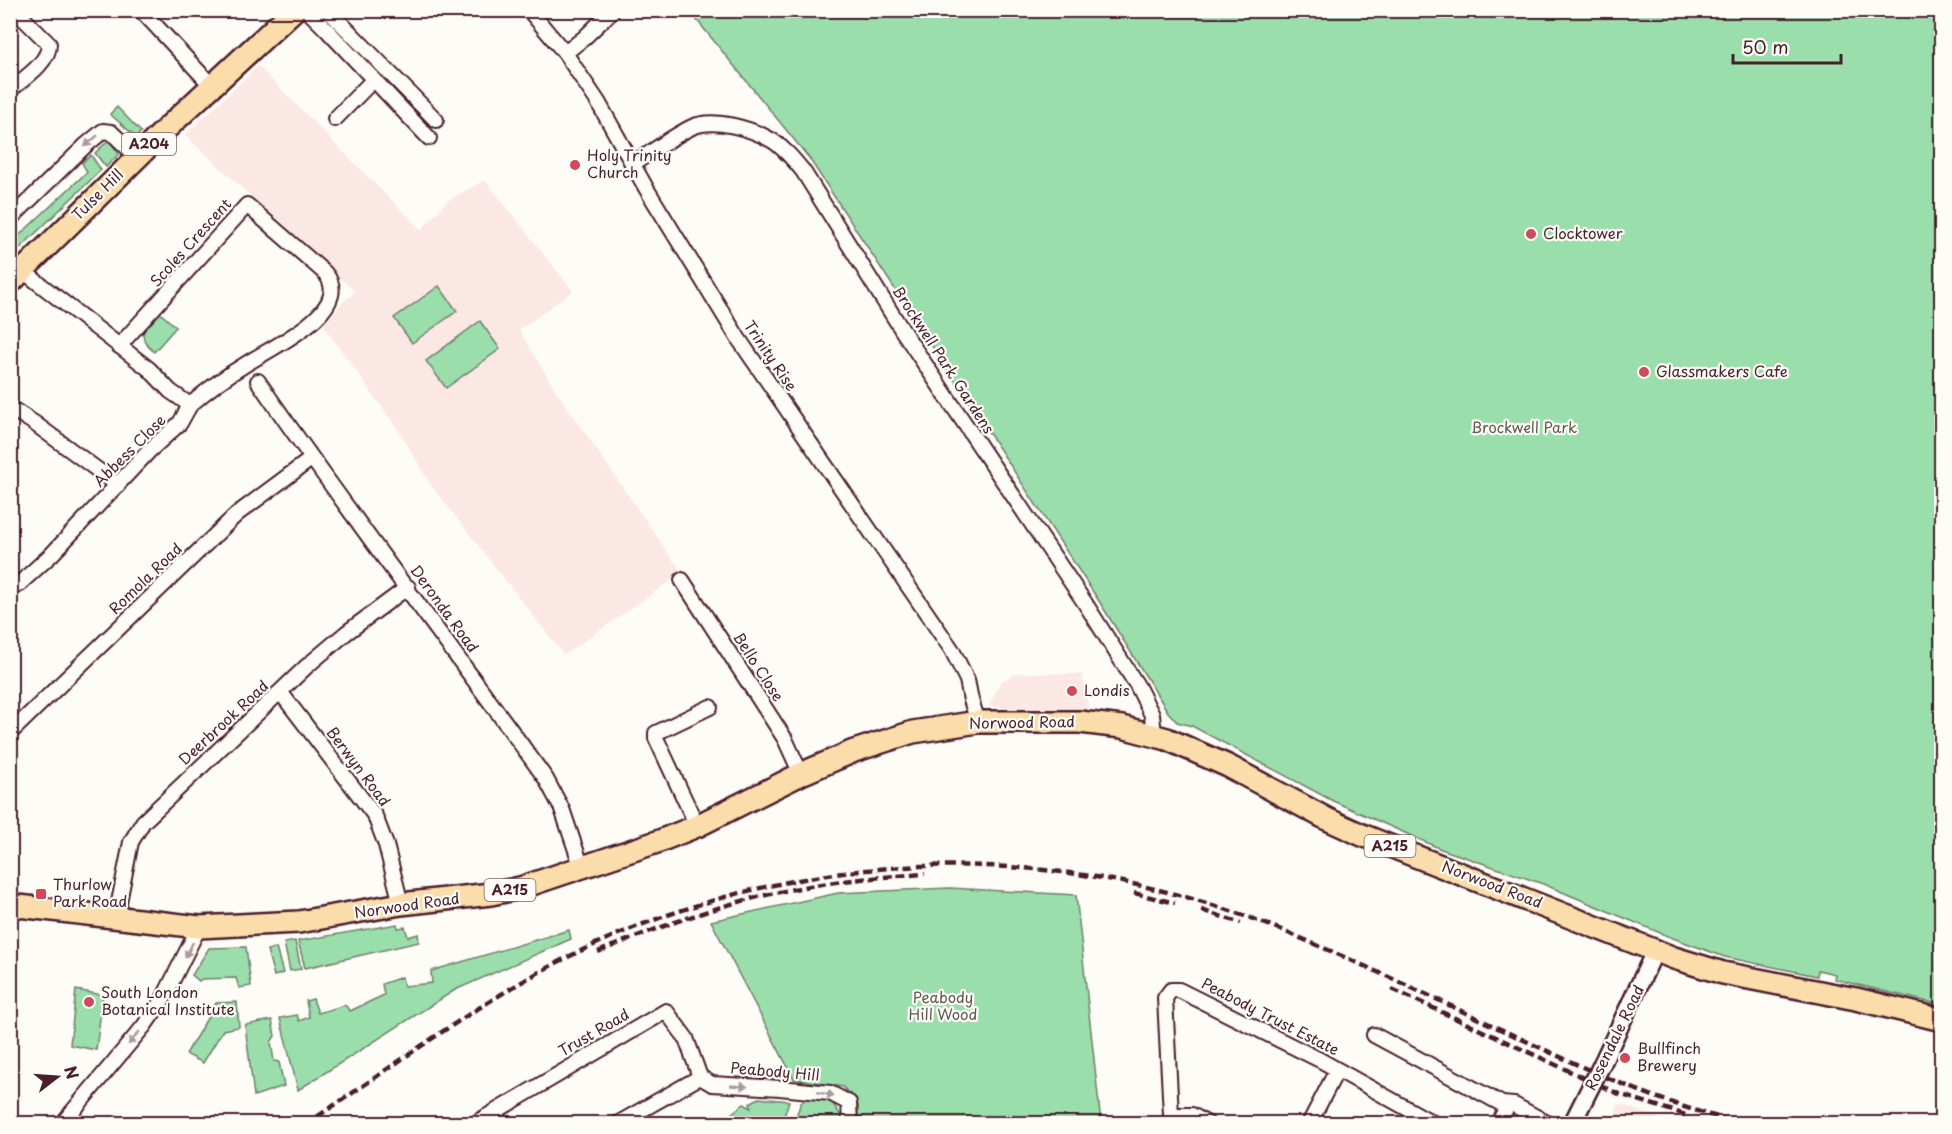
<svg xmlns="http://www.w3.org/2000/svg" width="1952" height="1134" viewBox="0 0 1952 1134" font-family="'Playpen Sans',sans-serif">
<rect width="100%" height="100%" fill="#fdfcf7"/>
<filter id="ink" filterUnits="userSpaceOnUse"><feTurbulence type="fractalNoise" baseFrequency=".0167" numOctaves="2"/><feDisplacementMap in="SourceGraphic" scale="12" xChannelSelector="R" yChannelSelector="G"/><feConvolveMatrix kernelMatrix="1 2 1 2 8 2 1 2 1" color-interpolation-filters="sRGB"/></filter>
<g filter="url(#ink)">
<!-- built -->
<g fill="#fbe8e4">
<polygon points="258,66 421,230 447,201 485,180 573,291 519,330 556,391 682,573 564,655 431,485 399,431 323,325 340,305 355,292 185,135"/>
<polygon points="1018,673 1082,674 1090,715 1022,711 989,706 1001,681"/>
<polygon points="1620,1104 1673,1123 1609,1123"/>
</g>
<!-- green -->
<g fill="#99deab" stroke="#727e6b" stroke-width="1.5">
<polygon points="703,11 1941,11 1941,1005 1834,979 1835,974 1818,970 1817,976 1725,957 1670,937 1543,884 1441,849 1333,801 1192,726 1177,722 1168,712 1099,601 809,158 696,19"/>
<polygon points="117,107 141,132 136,137 110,114"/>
<polygon points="109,140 119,154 106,167 95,153"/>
<polygon points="91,155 101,170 11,257 11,243 87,172 82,163"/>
<polygon points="439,286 457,311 412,343 394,318"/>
<path d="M 158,311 L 176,327 L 154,352 C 135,336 144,327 158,311 Z"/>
<polygon points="480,321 500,349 446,388 426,361"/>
<polygon points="950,888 1076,895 1101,1123 858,1123 858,1105 843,1087 794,1079 711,921 838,893"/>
<polygon points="397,924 398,928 405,927 408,937 418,934 419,942 305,968 298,941"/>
<polygon points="569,930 571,939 455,990 298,1090 280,1018 297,1015 299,1021 309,1017 306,1001 313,999 318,1013 345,1005 350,1011 384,995 382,984 402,977 404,986 432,983 431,971"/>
<polygon points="295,941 301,969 290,971 284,943"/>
<polygon points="246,947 251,986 239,988 236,978 202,979 199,981 192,975 209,948"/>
<polygon points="276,948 283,973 274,976 267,950"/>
<polygon points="76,990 103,995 96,1050 70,1045"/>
<polygon points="237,1002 239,1027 223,1030 203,1063 186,1054 216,1003"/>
<polygon points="272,1020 275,1036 271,1042 274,1061 279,1062 284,1086 254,1096 245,1025"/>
<polygon points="808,1097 830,1099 841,1116 843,1123 793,1124 801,1103"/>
<polygon points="759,1098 789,1101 782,1123 726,1123 731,1114 744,1104 751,1108 750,1103"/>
</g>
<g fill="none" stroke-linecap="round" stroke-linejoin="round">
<!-- minor casing -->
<g stroke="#4a1f2b" stroke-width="18">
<g id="minor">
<polyline points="141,10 212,86"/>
<polyline points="307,10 327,30 429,138"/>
<polyline points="328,10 436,120"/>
<polyline points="529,10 565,53 598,102 646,188 738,338 952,650 967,680 971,700 978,722"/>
<polyline points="565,53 584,38 613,10"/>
<path d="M 10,90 C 23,79 49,63 49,44 L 15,10"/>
<polyline points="335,119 374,79"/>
<path d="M 632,164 C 653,152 671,137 692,127 C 714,117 753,129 773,141 C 785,149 794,160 803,171 L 902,330 L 1085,603 L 1138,687 L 1152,715 L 1154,735"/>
<polyline points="10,219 85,146 103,131 111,132 137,157"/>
<path d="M 119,346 L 247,205 L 325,273 C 356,310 270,348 246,364 C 226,376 207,390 190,405"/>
<path d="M 258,381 C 350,516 451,646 546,779 L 562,809 L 582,868"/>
<polyline points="10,411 17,412 34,423 118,485"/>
<polyline points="682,580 785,739 801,774"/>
<polyline points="10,588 18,585 52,554 150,450 180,423 190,405 170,391 149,369 23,271"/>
<polyline points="281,693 375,816 386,845 401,904"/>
<polyline points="10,733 237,514 311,459"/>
<polyline points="697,826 656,738 656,733 710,707"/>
<polyline points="116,917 131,842 143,822 307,666 346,633 408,587"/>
<polyline points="1374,1035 1502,1104 1514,1105 1549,1124"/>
<polyline points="700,1077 712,1084 780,1088 830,1093 849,1103 850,1124"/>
<polyline points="62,1124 144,1026 163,999 199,927"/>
<polyline points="474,1124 666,1011 686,1038 700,1077"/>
<polyline points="617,1124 700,1077"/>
<polyline points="1208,1124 1192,1115 1171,1115 1165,998 1171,990 1179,990 1320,1060 1435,1124"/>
<polyline points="1309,1124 1337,1070"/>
<polyline points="1498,1124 1508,1105"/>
</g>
</g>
<!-- tertiary casing -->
<g stroke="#4a1f2b" stroke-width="21">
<polyline id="tertiary" points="1572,1124 1602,1064 1655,951"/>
</g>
<!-- primary casing -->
<g stroke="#4a1f2b" stroke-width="26">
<g id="primary">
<polyline points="10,283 168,127 294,10"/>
<polyline points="10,905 199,927 299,922 401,904 491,894 520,888 657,842 697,826 801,774 854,751 913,732 978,722 1080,722 1122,727 1167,739 1228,766 1327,819 1362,835 1674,958 1723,973 1856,999 1942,1020"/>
</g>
</g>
<!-- minor -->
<use href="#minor" stroke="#fdfcf7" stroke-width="14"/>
<!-- tertiary -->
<use href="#tertiary" stroke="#fdfcf7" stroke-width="16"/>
<!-- primary -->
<use href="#primary" stroke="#fbddab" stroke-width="21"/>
<!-- rail -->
<g stroke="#4a1f2b" stroke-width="4.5" stroke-dasharray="9 4.5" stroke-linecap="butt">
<polyline points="1134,893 1175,903"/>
<polyline points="1201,910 1241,923"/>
<path d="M 598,952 C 661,926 726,902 794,889 C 837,880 881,877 925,874"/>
<polyline points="1392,989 1619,1094 1689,1116"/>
<path d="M 306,1124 C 389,1070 474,1005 562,960 C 789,846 1050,833 1286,932 C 1363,964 1438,1000 1513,1035 C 1588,1070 1664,1106 1746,1124"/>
</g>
</g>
<!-- one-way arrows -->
<defs><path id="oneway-solid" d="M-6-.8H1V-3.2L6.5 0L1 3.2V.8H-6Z" transform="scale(1.5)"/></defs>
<g fill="#ac999b">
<use href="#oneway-solid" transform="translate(91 141) rotate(140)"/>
<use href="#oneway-solid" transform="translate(189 950) rotate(118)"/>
<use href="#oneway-solid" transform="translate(134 1038) rotate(130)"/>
<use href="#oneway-solid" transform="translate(739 1086) rotate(3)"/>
<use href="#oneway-solid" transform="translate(826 1094) rotate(12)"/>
</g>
</g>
<!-- markers -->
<g fill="#d1495b" stroke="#fdfcf7" stroke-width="2">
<circle cx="575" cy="165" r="6"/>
<circle cx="1531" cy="234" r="6"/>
<circle cx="1644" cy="372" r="6"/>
<circle cx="1072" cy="691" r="6"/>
<rect x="35" y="888" width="12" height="12" rx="3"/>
<circle cx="89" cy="1002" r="6"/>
<circle cx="1625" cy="1058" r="6"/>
</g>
<g text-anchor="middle" stroke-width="4.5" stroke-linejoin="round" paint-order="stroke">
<!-- shield labels -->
<g fill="#fdfcf7" stroke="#806168" stroke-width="1.5">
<rect x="122" y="133" width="54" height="22" rx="4.5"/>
<rect x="1364.5" y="835" width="51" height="22" rx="4.5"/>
<rect x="484.5" y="879" width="51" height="22" rx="4.5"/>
</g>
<g font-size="14" font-weight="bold" fill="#4a1f2b">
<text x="149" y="149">A204</text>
<text x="1390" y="851">A215</text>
<text x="510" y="895">A215</text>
</g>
<!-- poi labels -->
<g font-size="15" fill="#4a1f2b" stroke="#fdfcf7" text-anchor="start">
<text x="587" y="161">Holy Trinity<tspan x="587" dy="17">Church</tspan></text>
<text x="1543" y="239">Clocktower</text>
<text x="1656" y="377">Glassmakers Cafe</text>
<text x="1084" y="696">Londis</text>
<text x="53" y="890">Thurlow<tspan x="53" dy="17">Park Road</tspan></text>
<text x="101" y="998">South London<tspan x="101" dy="17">Botanical Institute</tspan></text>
<text x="1637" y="1054">Bullfinch<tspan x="1637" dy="17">Brewery</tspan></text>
</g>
<!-- street labels -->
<g font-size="15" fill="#4a1f2b" stroke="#fdfcf7">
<text transform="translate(98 195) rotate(-45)" y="5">Tulse Hill</text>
<text transform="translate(191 243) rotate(-48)" y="5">Scoles Crescent</text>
<text transform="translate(770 356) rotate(56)" y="5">Trinity Rise</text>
<text transform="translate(943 360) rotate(57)" y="5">Brockwell Park Gardens</text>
<text transform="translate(130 451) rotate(-45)" y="5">Abbess Close</text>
<text transform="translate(146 579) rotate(-44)" y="5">Romola Road</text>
<text transform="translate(444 609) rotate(54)" y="5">Deronda Road</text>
<text transform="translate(758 667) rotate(57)" y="5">Bello Close</text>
<text transform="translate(224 723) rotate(-43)" y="5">Deerbrook Road</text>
<text transform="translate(1022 723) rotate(-1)" y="5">Norwood Road</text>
<text transform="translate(358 767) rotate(53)" y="5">Berwyn Road</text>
<text transform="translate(1492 885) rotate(21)" y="5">Norwood Road</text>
<text transform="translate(407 906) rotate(-8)" y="5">Norwood Road</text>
<text transform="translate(1270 1017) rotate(27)" y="5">Peabody Trust Estate</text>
<text transform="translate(594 1033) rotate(-30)" y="5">Trust Road</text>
<text transform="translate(1615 1038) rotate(-64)" y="5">Rosendale Road</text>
<text transform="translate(775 1072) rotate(5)" y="5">Peabody Hill</text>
</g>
<!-- park labels -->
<g font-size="15" fill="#625851" stroke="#fdfcf7">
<text x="1524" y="433">Brockwell Park</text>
<text x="943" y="1003">Peabody<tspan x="943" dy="17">Hill Wood</tspan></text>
</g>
</g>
<!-- margin -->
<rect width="1952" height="1134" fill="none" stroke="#fdfcf7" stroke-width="36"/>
<rect x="18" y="18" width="1916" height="1098" fill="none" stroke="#4a1f2b" stroke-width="2" filter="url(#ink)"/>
<!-- north arrow -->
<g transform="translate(57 1077) rotate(73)" stroke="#fdfcf7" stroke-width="4.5" paint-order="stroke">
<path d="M0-4.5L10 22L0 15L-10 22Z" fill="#4a1f2b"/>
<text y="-9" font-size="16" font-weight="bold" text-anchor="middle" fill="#4a1f2b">N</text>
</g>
<!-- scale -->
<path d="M1733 54v9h108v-9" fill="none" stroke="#4a1f2b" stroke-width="3"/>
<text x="1742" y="54" font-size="18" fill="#4a1f2b" stroke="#fdfcf7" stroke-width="4.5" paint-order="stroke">50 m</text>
</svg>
